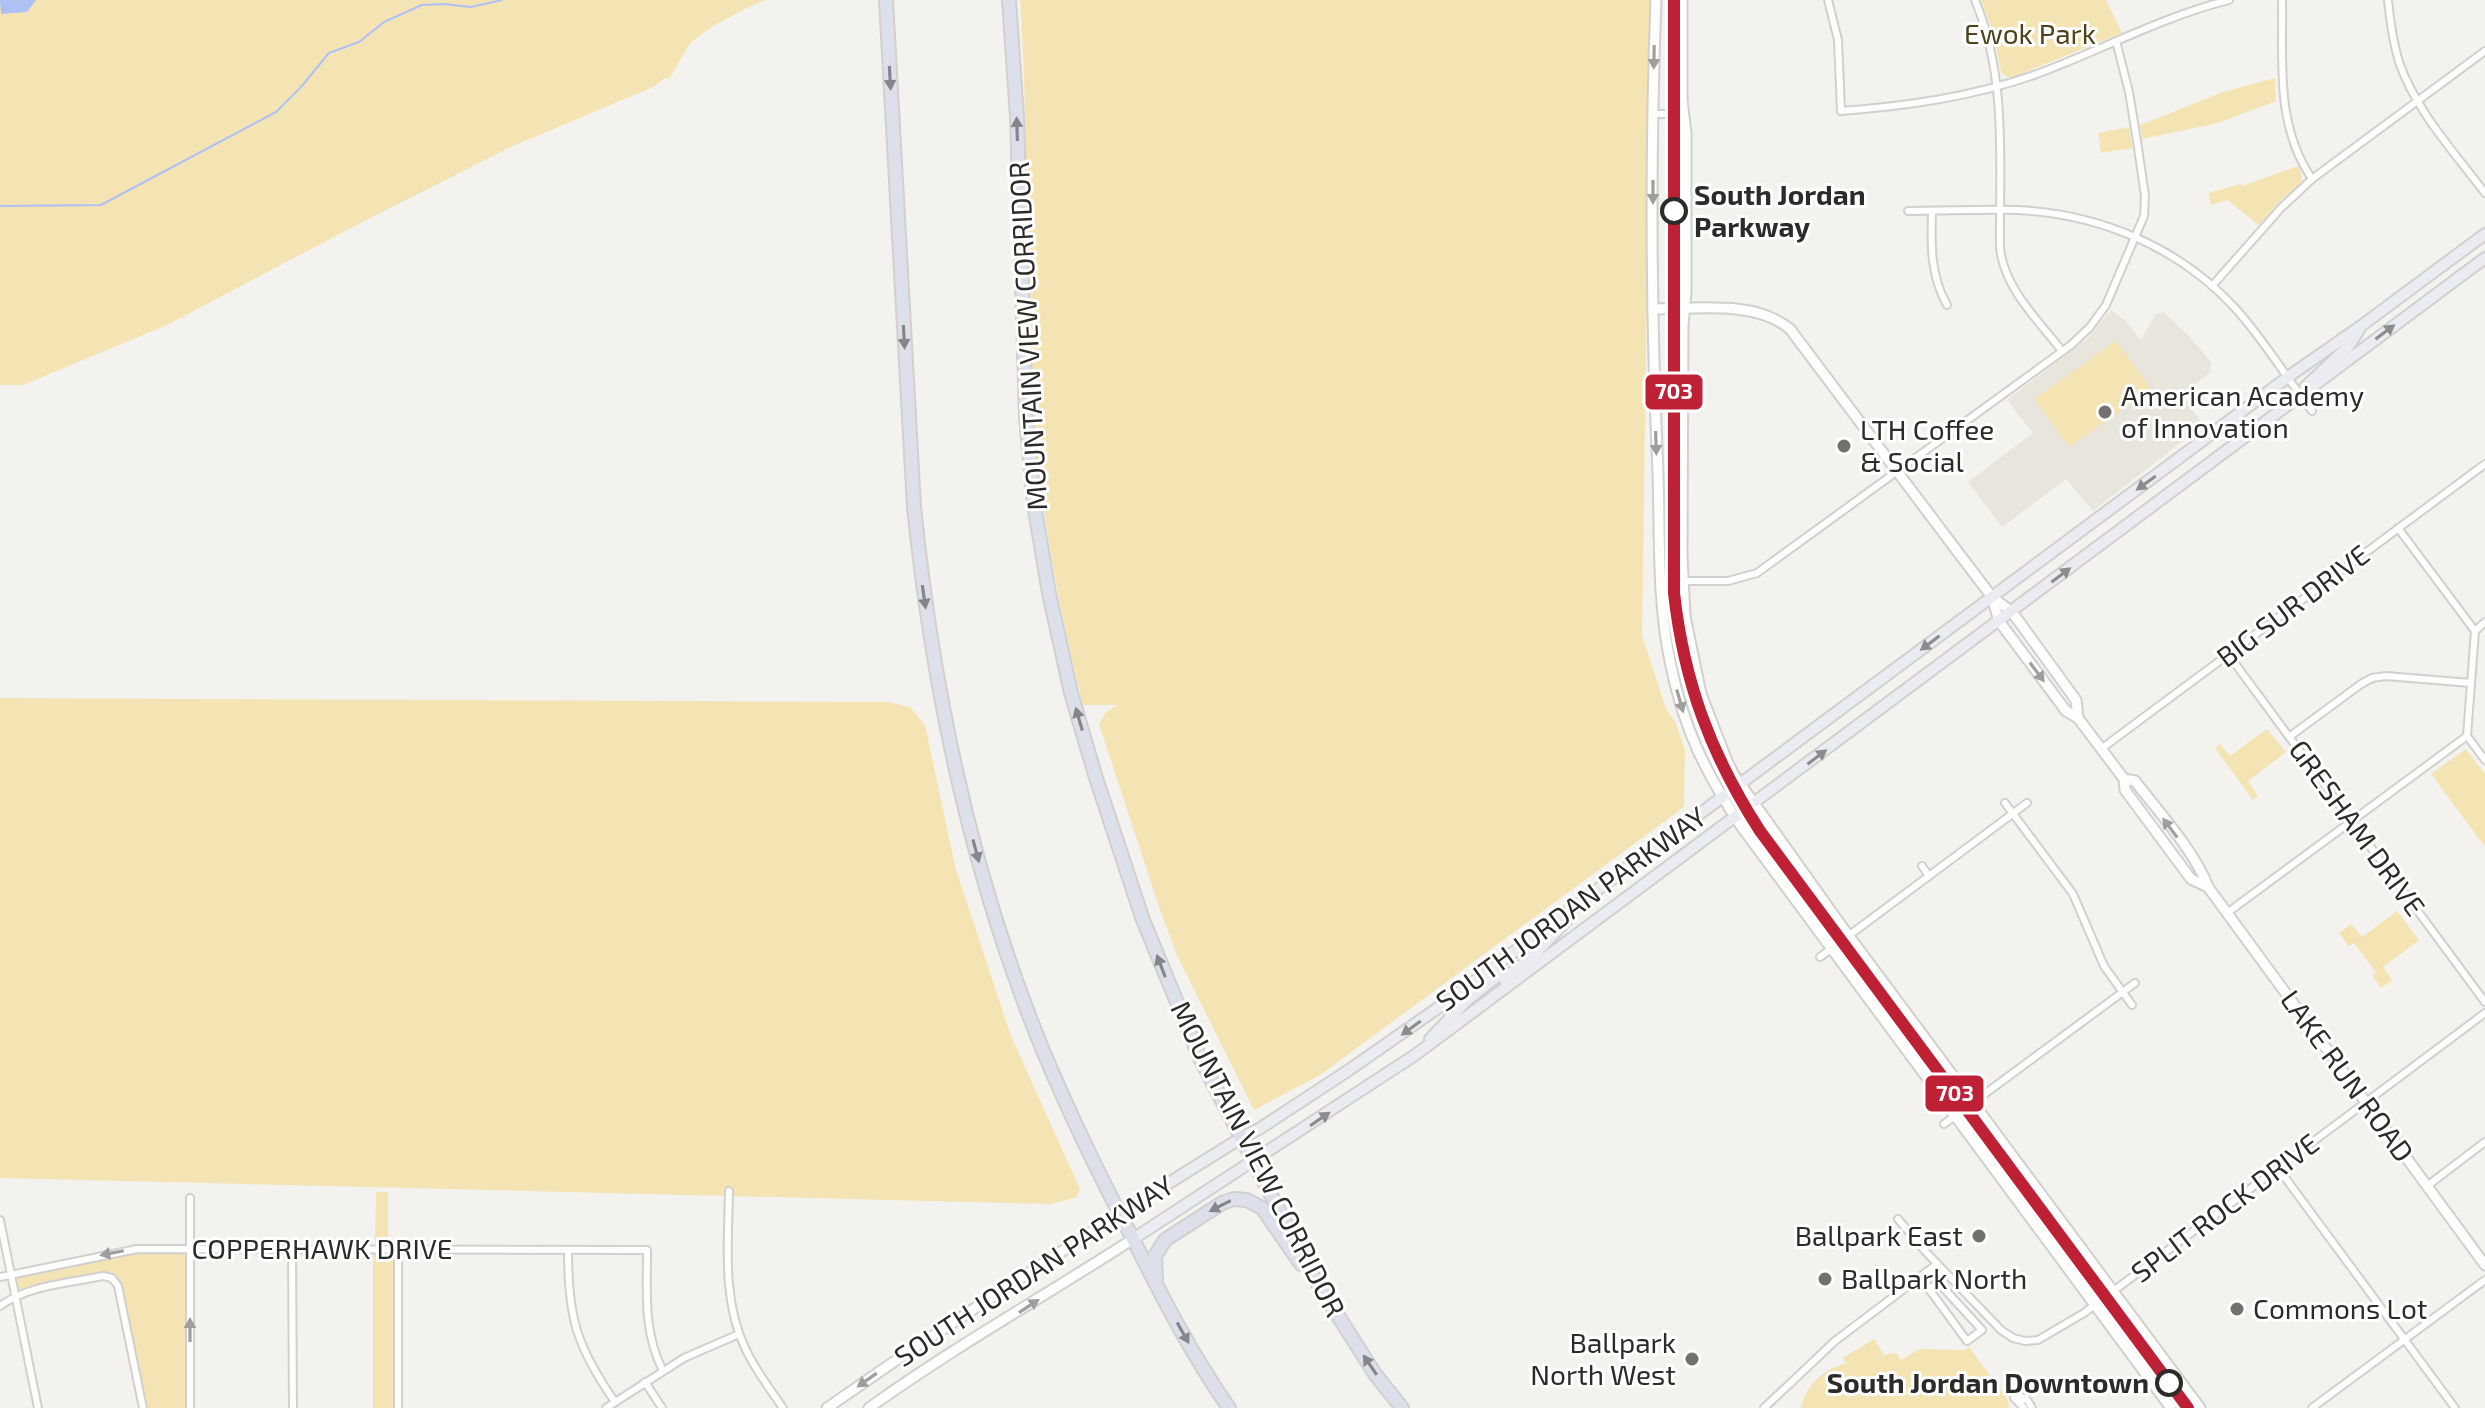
<svg xmlns="http://www.w3.org/2000/svg" width="2485" height="1408" viewBox="0 0 2485 1408" font-family="'Exo 2',sans-serif">
<rect width="100%" height="100%" fill="#f3f2ee"/>
<!-- built -->
<polygon fill="#e8e5dd" points="2111,310 2126,321 2141,340 2156,314 2163,312 2190,337 2211,362 2210,373 2181,394 2203,425 2093,511 2066,479 2002,527 1968,482 2033,433 2007,400 2088,338"/>
<!-- green -->
<g fill="#f4e4b3">
<path d="M 0,0 L 766,0 C 746,7 708,27 693,41 C 682,52 678,68 668,79 L 665,78 L 653,87 L 513,146 L 345,231 L 167,325 L 23,385 L 0,385 Z"/>
<path d="M 1020,0 L 1651,0 L 1642,635 L 1666,709 L 1676,723 L 1685,750 L 1684,807 L 1320,1075 L 1254,1110 L 1176,953 L 1160,910 L 1099,724 L 1105,713 L 1117,705 L 1083,705 C 1060,614 1043,523 1035,430 C 1023,287 1030,143 1020,0 Z"/>
<polygon points="1981,0 2106,0 2122,33 2013,77 2007,77 2001,72 1993,32"/>
<polygon points="2275,78 2276,101 2218,123 2142,139 2140,125 2223,92"/>
<polygon points="2129,127 2132,148 2101,153 2098,133"/>
<polygon points="2298,166 2301,173 2302,182 2279,202 2259,225 2227,200 2211,205 2208,193 2240,184 2242,186"/>
<polygon points="2116,341 2151,389 2069,447 2034,399"/>
<polygon points="0,698 888,702 910,707 925,725 956,870 1011,1036 1080,1189 1077,1197 1051,1204 0,1178"/>
<polygon points="2267,729 2286,752 2248,781 2258,796 2253,800 2215,748 2220,744 2230,756"/>
<polygon points="2466,749 2485,774 2485,847 2431,774"/>
<polygon points="2397,911 2419,940 2383,967 2392,980 2381,988 2372,975 2376,972 2354,943 2349,946 2339,933 2351,924 2362,937"/>
<polygon points="376,1192 388,1192 388,1245 375,1245"/>
<polygon points="373,1252 391,1252 393,1255 394,1408 373,1408"/>
<polygon points="177,1253 184,1255 187,1261 187,1408 147,1408 122,1287 115,1276 103,1273 21,1290 18,1288 17,1278 19,1276 129,1254"/>
<path d="M 1874,1339 L 1884,1355 L 1896,1353 L 1901,1360 L 1920,1349 L 1965,1350 L 1969,1347 L 2008,1400 L 2009,1408 L 1801,1408 C 1807,1384 1822,1370 1846,1363 L 1843,1358 Z"/>
</g>
<!-- water -->
<polygon fill="#afc0f5" points="0,0 36,0 27,12 1,14"/>
<g fill="none" stroke-linecap="round" stroke-linejoin="round">
<!-- stream -->
<polyline stroke="#afc0f5" stroke-width="2" points="0,206 101,205 276,112 301,87 329,53 359,42 384,22 422,5 444,4 471,7 502,0"/>
<!-- street casing -->
<g stroke="#d1d0ce" stroke-width="10">
<g id="street">
<path d="M 1828,0 L 1838,40 L 1841,111 C 1907,106 1971,97 2034,75 C 2100,51 2161,17 2229,0"/>
<path d="M 1975,0 C 2008,79 1999,164 2000,248 C 2004,288 2038,320 2062,351"/>
<path d="M 2282,0 C 2283,62 2275,125 2312,179"/>
<path d="M 2388,0 C 2390,21 2393,42 2399,62 C 2416,111 2454,152 2485,193"/>
<polyline points="1654,114 1683,114"/>
<path d="M 1908,211 C 1945,211 1982,209 2018,210 C 2100,214 2179,247 2235,308 C 2264,340 2286,377 2312,411"/>
<path d="M 1932,211 C 1931,244 1930,275 1947,305"/>
<polyline points="2212,286 2281,208 2312,179 2485,51"/>
<polyline points="2398,528 2475,631 2467,736 2485,760"/>
<polyline points="1660,581 1728,581 1757,573 2071,345 2090,327 2106,305 2144,216 2145,196 2137,141 2129,92 2116,41"/>
<polyline points="2475,631 2485,622"/>
<polyline points="2228,654 2485,1002"/>
<polyline points="2289,737 2361,684 2372,678 2386,676 2471,683"/>
<polyline points="2101,749 2485,464"/>
<polyline points="2005,803 2073,894 2104,966 2132,1005"/>
<polyline points="1922,866 1929,876"/>
<polyline points="2227,913 2467,736"/>
<polyline points="1820,957 2027,803"/>
<polyline points="1944,1124 2135,983"/>
<polyline points="2278,1168 2455,1408"/>
<polyline points="2427,1186 2485,1142"/>
<path d="M 729,1191 C 728,1245 722,1301 746,1350 C 756,1371 770,1389 783,1408"/>
<polyline points="1898,1219 1925,1251 2001,1330 2013,1338 2025,1341 2038,1340 2084,1313 2485,1013"/>
<polyline points="0,1220 38,1408"/>
<polyline points="292,1249 293,1408"/>
<polyline points="398,1249 398,1408"/>
<path d="M 568,1250 C 568,1317 576,1346 615,1402"/>
<path d="M 0,1277 L 137,1249 L 647,1250 C 647,1292 643,1332 663,1371"/>
<polygon points="1938,1282 1982,1330 1967,1341 1929,1289"/>
<path d="M 0,1306 C 29,1285 69,1283 103,1276 L 112,1278 L 118,1286 L 143,1408"/>
<polyline points="645,1382 662,1408"/>
<polyline points="190,1408 190,1198"/>
<polyline points="606,1408 684,1358 739,1334"/>
<polyline points="1764,1408 1835,1341 1937,1264"/>
<polyline points="2024,1408 2014,1398 2019,1394 2023,1400 2026,1398 2032,1408"/>
<polyline points="2312,1408 2485,1280"/>
</g>
</g>
<!-- secondary casing -->
<g stroke="#d1d0ce" stroke-width="13">
<g id="secondary">
<path d="M 1656,0 C 1650,157 1651,316 1658,473 C 1660,537 1657,602 1671,666 C 1684,729 1705,772 1741,826 L 2171,1408"/>
<polyline points="1682,0 1682,100 1686,133 1686,293 1683,325 1682,556 1685,616 1701,694 1727,761 1734,775 1843,928 2200,1408"/>
<path d="M 1653,309 C 1697,309 1755,300 1790,329 L 1957,551 L 1992,597 L 2012,612 L 2076,700 L 2078,718"/>
<polyline points="1992,597 1999,621 2066,711 2078,718 2124,779 2125,790 2191,879 2208,887"/>
<path d="M 2124,779 L 2135,781 C 2158,811 2196,853 2208,887 L 2485,1265"/>
<polyline points="827,1408 908,1352 1119,1214"/>
<path d="M 869,1408 C 954,1347 1045,1296 1133,1239"/>
</g>
</g>
<!-- primary casing -->
<g stroke="#d1d0ce" stroke-width="14">
<g id="primary">
<polyline points="2305,387 2348,347 2359,330"/>
<polyline points="1504,979 1532,957 1570,917"/>
<polyline points="1430,1039 1466,1001 1500,974"/>
<polyline points="1119,1214 1241,1138 1259,1129 1349,1070 1445,1003 2288,377 2361,326 2485,234"/>
<polyline points="1133,1239 1415,1055 2485,258"/>
</g>
</g>
<!-- highway casing -->
<g stroke="#d1d0ce" stroke-width="16">
<g id="highway">
<path d="M 886,0 L 914,507 C 933,692 971,875 1042,1048 C 1069,1113 1100,1177 1133,1239 C 1162,1297 1192,1355 1229,1408"/>
<polyline points="1009,0 1017,117 1026,417 1034,504 1049,593 1071,693 1096,778 1143,920 1200,1058 1314,1278 1375,1374 1402,1408"/>
<polyline points="1156,1279 1155,1256 1165,1240 1222,1203 1234,1199 1247,1200 1262,1208 1301,1264"/>
</g>
</g>
<!-- street -->
<use href="#street" stroke="#fdfdfc" stroke-width="6"/>
<!-- secondary -->
<use href="#secondary" stroke="#fdfdfc" stroke-width="9"/>
<!-- primary -->
<use href="#primary" stroke="#eaecf2" stroke-width="10"/>
<!-- highway -->
<use href="#highway" stroke="#dde0eb" stroke-width="12"/>
<!-- rail-1 casing -->
<g stroke="#fff" stroke-width="18">
<path id="rail-1" d="M 1674,0 L 1674,593 C 1684,683 1711,755 1760,831 L 2188,1408"/>
</g>
<!-- rail-1 -->
<use href="#rail-1" stroke="#be2036" stroke-width="12"/>
</g>
<!-- one-way arrows -->
<defs><path id="oneway-solid" d="M-6-.8H1V-3.2L6.5 0L1 3.2V.8H-6Z" transform="scale(2)"/></defs>
<g fill="#9f9e9d">
<use href="#oneway-solid" transform="translate(1654 57) rotate(91)"/>
<use href="#oneway-solid" transform="translate(1653 192) rotate(90)"/>
<use href="#oneway-solid" transform="translate(1656 443) rotate(88)"/>
<use href="#oneway-solid" transform="translate(2037 672) rotate(53)"/>
<use href="#oneway-solid" transform="translate(1680 701) rotate(74)"/>
<use href="#oneway-solid" transform="translate(2170 828) rotate(-127)"/>
<use href="#oneway-solid" transform="translate(112 1253) rotate(169)"/>
<use href="#oneway-solid" transform="translate(1029 1306) rotate(-33)"/>
<use href="#oneway-solid" transform="translate(190 1330) rotate(-90)"/>
<use href="#oneway-solid" transform="translate(867 1380) rotate(145)"/>
</g>
<g fill="#84868a">
<use href="#oneway-solid" transform="translate(890 78) rotate(87)"/>
<use href="#oneway-solid" transform="translate(1017 129) rotate(-92)"/>
<use href="#oneway-solid" transform="translate(904 337) rotate(87)"/>
<use href="#oneway-solid" transform="translate(924 597) rotate(82)"/>
<use href="#oneway-solid" transform="translate(1079 719) rotate(-106)"/>
<use href="#oneway-solid" transform="translate(976 851) rotate(75)"/>
<use href="#oneway-solid" transform="translate(1161 966) rotate(-111)"/>
<use href="#oneway-solid" transform="translate(1220 1206) rotate(153)"/>
<use href="#oneway-solid" transform="translate(1183 1333) rotate(61)"/>
<use href="#oneway-solid" transform="translate(1370 1365) rotate(-124)"/>
</g>
<g fill="#8b8c8e">
<use href="#oneway-solid" transform="translate(2385 332) rotate(-37)"/>
<use href="#oneway-solid" transform="translate(2146 483) rotate(144)"/>
<use href="#oneway-solid" transform="translate(2061 575) rotate(-37)"/>
<use href="#oneway-solid" transform="translate(1930 643) rotate(143)"/>
<use href="#oneway-solid" transform="translate(1817 757) rotate(-37)"/>
<use href="#oneway-solid" transform="translate(1411 1028) rotate(144)"/>
<use href="#oneway-solid" transform="translate(1320 1119) rotate(-34)"/>
</g>
<!-- markers -->
<g fill="#fff" stroke="#2c2b29" stroke-width="4">
<circle cx="1674" cy="211" r="12"/>
<circle cx="2169" cy="1383" r="12"/>
</g>
<g fill="#72716e" stroke="#fff" stroke-width="3">
<circle cx="2105" cy="412" r="8"/>
<circle cx="1844" cy="446" r="8"/>
<circle cx="1979" cy="1236" r="8"/>
<circle cx="1825" cy="1279" r="8"/>
<circle cx="2237" cy="1309" r="8"/>
<circle cx="1692" cy="1359" r="8"/>
</g>
<g text-anchor="middle" stroke-width="6" stroke-linejoin="round" paint-order="stroke">
<!-- park labels -->
<g font-size="28" fill="#4e421b" stroke="#fff">
<text x="2030" y="44">Ewok Park</text>
</g>
<!-- stop labels -->
<g font-size="28" font-weight="bold" fill="#2c2b29" stroke="#fff" text-anchor="start">
<text x="1694" y="205">South Jordan<tspan x="1694" dy="32">Parkway</tspan></text>
<text x="2149" y="1393" text-anchor="end">South Jordan Downtown</text>
</g>
<!-- street labels -->
<g font-size="28" fill="#2c2b29" stroke="#fff">
<text transform="translate(1028 336) rotate(-93)" y="10">MOUNTAIN VIEW CORRIDOR</text>
<text transform="translate(2293 606) rotate(-37)" y="10">BIG SUR DRIVE</text>
<text transform="translate(2357 828) rotate(54)" y="10">GRESHAM DRIVE</text>
<text transform="translate(1571 909) rotate(-36)" y="10">SOUTH JORDAN PARKWAY</text>
<text transform="translate(2347 1076) rotate(54)" y="10">LAKE RUN ROAD</text>
<text transform="translate(1258 1159) rotate(63)" y="10">MOUNTAIN VIEW CORRIDOR</text>
<text transform="translate(2225 1208) rotate(-37)" y="10">SPLIT ROCK DRIVE</text>
<text x="322" y="1259">COPPERHAWK DRIVE</text>
<text transform="translate(1034 1271) rotate(-33)" y="10">SOUTH JORDAN PARKWAY</text>
</g>
<!-- poi labels -->
<g font-size="28" fill="#2c2b29" stroke="#fff" text-anchor="start">
<text x="2121" y="406">American Academy<tspan x="2121" dy="32">of Innovation</tspan></text>
<text x="1860" y="440">LTH Coffee<tspan x="1860" dy="32">&amp; Social</tspan></text>
<text x="1963" y="1246" text-anchor="end">Ballpark East</text>
<text x="1841" y="1289">Ballpark North</text>
<text x="2253" y="1319">Commons Lot</text>
<text x="1676" y="1353" text-anchor="end">Ballpark<tspan x="1676" dy="32">North West</tspan></text>
</g>
</g>
<g stroke="#fff" stroke-width="3">
<rect x="1644" y="373" width="60" height="38" rx="8" fill="#be2036"/>
<rect x="1924" y="1074" width="61" height="39" rx="8" fill="#be2036"/>
</g>
<g font-size="22" text-anchor="middle" font-weight="bold" fill="#fff">
<text x="1674" y="399">703</text>
<text x="1955" y="1101">703</text>
</g>
</svg>
